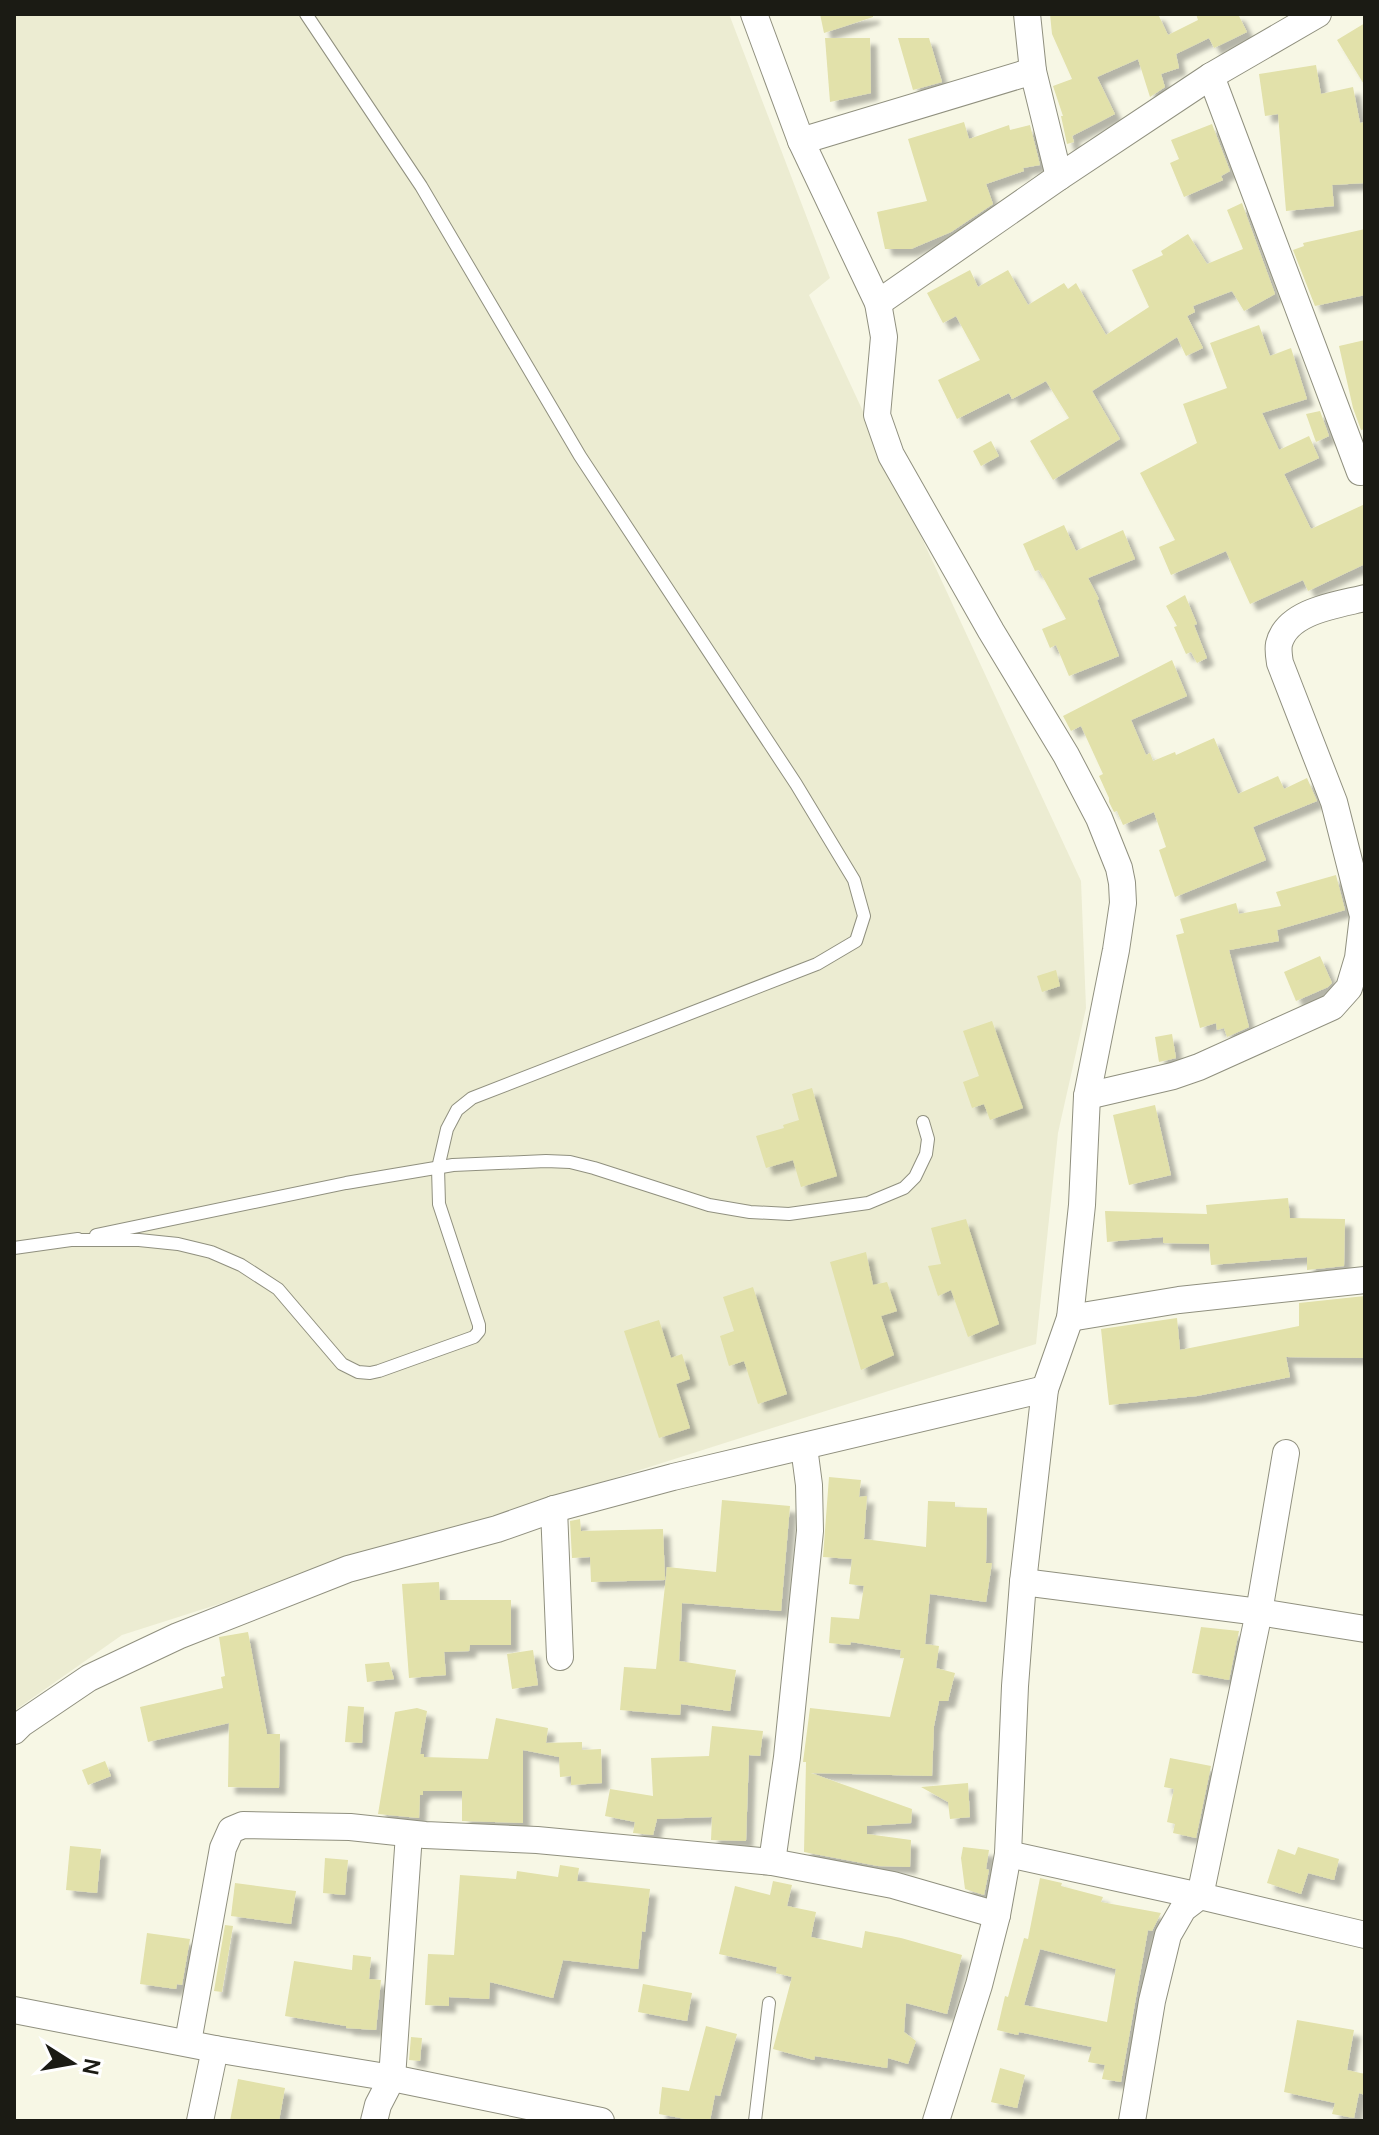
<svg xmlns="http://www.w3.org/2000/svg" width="1379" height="2135" viewBox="0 0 1379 2135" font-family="Manrope,sans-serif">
<defs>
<filter id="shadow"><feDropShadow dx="7" dy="7" stdDeviation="2" flood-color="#0004"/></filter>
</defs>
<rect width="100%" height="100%" fill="#f7f7e5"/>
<!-- built -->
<polygon fill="#ececd2" points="14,14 729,14 830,278 809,295 1081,881 1086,1008 1058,1133 1036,1344 122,1635 14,1711"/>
<!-- building -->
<g fill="#e2e1aa" fill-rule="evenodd" filter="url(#shadow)">
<polygon points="820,14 873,14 873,17 824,33"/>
<polygon points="1050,14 1158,14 1168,35 1198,20 1196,14 1238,14 1247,32 1214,48 1209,38 1176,54 1179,68 1161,74 1165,87 1150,97 1138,59 1097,77 1115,114 1072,136 1074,142 1067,144 1061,116 1063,116 1053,86 1072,79 1052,34"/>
<polygon points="1365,23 1365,86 1337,40"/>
<polygon points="825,38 870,38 871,93 830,102"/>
<polygon points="898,38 929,38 942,82 913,90"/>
<polygon points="1316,65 1321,94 1353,87 1360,123 1365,122 1365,183 1332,185 1334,206 1286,211 1278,114 1265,116 1259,74"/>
<polygon points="964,122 969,139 1009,125 1010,130 1030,125 1040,165 1023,168 1024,171 986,184 993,204 951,232 911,249 885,249 877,212 927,201 908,139"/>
<polygon points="1212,124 1230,171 1221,176 1223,180 1184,197 1170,163 1179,159 1171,140"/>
<polygon points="1242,203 1275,294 1244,311 1232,291 1193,306 1195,312 1187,316 1203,348 1186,356 1177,337 1092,391 1120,439 1053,480 1030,441 1069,418 1046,381 1012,399 1009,393 957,419 938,380 980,360 956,316 943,323 927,293 970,270 978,287 1008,270 1028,305 1064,283 1068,289 1076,283 1106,335 1149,307 1132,270 1163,255 1161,251 1188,234 1207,264 1243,249 1227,210"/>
<polygon points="1365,229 1365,295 1315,306 1293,250 1304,246 1303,243"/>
<polygon points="1259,325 1270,356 1291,348 1307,399 1262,413 1279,450 1309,436 1319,458 1284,474 1311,529 1365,504 1365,564 1308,591 1303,580 1250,604 1226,551 1171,575 1159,547 1175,540 1140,473 1197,443 1183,404 1227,388 1210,343"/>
<polygon points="1365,340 1365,429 1361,430 1353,408 1339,346"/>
<polygon points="1320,411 1329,436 1316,442 1306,414"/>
<polygon points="991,441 999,456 981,466 973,451"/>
<polygon points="1064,525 1076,551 1123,530 1135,559 1088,578 1099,599 1097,600 1119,656 1069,676 1056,645 1050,648 1042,629 1066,619 1039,570 1035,571 1023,544"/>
<polygon points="1185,595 1197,624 1194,625 1207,658 1197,663 1191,652 1186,654 1174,627 1177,626 1166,606"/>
<polygon points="1172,660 1187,696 1131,720 1146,755 1150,753 1153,761 1175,752 1176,755 1214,738 1238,794 1278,776 1284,789 1307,778 1317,801 1253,827 1266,860 1175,897 1159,850 1166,847 1154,812 1123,825 1117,811 1114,812 1109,802 1109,798 1099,776 1103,774 1081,726 1071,731 1063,716"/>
<polygon points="1336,875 1345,910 1277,930 1279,941 1229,950 1249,1027 1227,1037 1224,1028 1217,1030 1216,1023 1200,1028 1176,935 1184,933 1180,919 1236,903 1239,914 1281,906 1276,892"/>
<polygon points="1320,956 1332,983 1328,987 1296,1001 1284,972"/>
<polygon points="1056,970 1060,986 1042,992 1037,976"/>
<polygon points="992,1021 1023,1108 990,1120 984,1104 972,1108 963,1082 979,1076 963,1031"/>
<polygon points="1172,1034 1176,1058 1159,1062 1155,1037"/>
<polygon points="812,1088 837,1176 801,1187 793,1160 766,1168 756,1136 784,1128 783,1125 799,1120 792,1094"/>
<polygon points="1155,1105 1171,1175 1129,1185 1113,1115"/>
<polygon points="1288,1198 1290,1218 1345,1219 1344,1266 1307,1270 1307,1257 1211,1265 1209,1244 1163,1243 1163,1237 1107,1242 1105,1211 1207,1214 1206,1205"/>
<polygon points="966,1219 999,1324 968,1337 951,1290 938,1296 928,1266 941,1264 931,1228"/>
<polygon points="866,1252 873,1285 887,1282 897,1311 881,1316 894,1355 861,1370 830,1262"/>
<polygon points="753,1287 787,1394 758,1404 744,1361 729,1366 720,1336 734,1331 723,1297"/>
<polygon points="1365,1296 1365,1358 1286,1357 1290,1377 1197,1396 1109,1405 1101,1329 1177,1318 1180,1350 1299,1326 1299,1303"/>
<polygon points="659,1320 671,1358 682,1354 690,1379 676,1384 690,1428 659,1438 624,1331"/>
<polygon points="829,1477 861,1480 859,1497 867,1496 864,1539 926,1547 928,1501 955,1502 955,1507 987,1508 986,1563 992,1563 986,1602 930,1594 925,1644 939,1646 936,1668 955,1673 948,1701 939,1701 934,1726 932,1776 811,1773 912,1809 911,1823 867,1826 867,1834 911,1840 910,1867 878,1866 804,1852 806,1762 803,1762 810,1708 890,1717 904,1658 900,1658 901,1650 851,1642 850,1645 829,1643 831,1617 859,1619 864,1586 849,1584 852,1559 823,1557"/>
<polygon points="722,1500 790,1506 781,1611 682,1603 679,1661 736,1670 730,1711 681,1704 680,1715 620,1710 624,1667 656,1669 667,1567 716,1572"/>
<polygon points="580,1519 581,1531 663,1529 665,1580 591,1582 590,1557 572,1558 570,1521"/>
<polygon points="439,1582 440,1600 511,1600 511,1645 470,1645 469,1651 444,1652 446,1675 409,1678 402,1584"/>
<polygon points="1201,1627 1239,1631 1229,1680 1192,1673"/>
<polygon points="248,1632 267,1734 280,1734 279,1788 228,1787 229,1723 148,1742 140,1707 223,1688 221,1677 225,1676 219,1637"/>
<polygon points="533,1650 538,1685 512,1689 507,1654"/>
<polygon points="389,1662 394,1679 367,1682 365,1664"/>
<polygon points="348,1706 364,1707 362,1743 345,1742"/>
<polygon points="417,1708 427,1711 420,1754 424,1754 424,1757 488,1759 496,1718 548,1728 546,1743 582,1742 582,1750 601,1749 602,1783 571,1785 571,1776 560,1777 559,1757 523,1750 523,1823 462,1821 462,1791 423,1791 423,1795 420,1795 419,1818 378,1814 395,1712"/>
<polygon points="712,1726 763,1731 760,1756 749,1755 746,1841 711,1840 712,1817 657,1819 653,1835 633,1833 635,1822 605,1816 610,1789 653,1796 651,1758 709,1756"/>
<polygon points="1170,1758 1211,1766 1196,1838 1173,1833 1175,1824 1167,1822 1174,1789 1164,1787"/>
<polygon points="105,1761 111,1776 88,1785 82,1770"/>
<polygon points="968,1783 970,1817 950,1819 948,1802 921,1787"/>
<polygon points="70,1846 101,1849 97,1893 66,1890"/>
<polygon points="963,1847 989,1850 986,1869 989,1870 984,1895 965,1889 961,1858"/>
<polygon points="1298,1847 1339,1859 1334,1880 1308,1873 1301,1894 1267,1883 1278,1849 1295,1855"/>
<polygon points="325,1858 348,1860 345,1895 323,1893"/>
<polygon points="560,1865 579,1868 577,1881 650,1889 645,1932 642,1931 638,1969 563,1960 553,1998 490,1982 489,1999 449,1997 449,2006 425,2005 428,1954 454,1955 460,1875 516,1879 517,1871 558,1877"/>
<path d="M 1040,1878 L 1062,1883 L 1061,1886 L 1103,1897 L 1101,1902 L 1161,1913 L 1152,1931 L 1148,1930 L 1121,2082 L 1102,2079 L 1105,2065 L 1088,2062 L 1092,2047 L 1019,2032 L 1018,2035 L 997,2030 L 1005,1996 L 1008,1997 L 1024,1938 L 1028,1939 ZM 1040,1949 L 1116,1969 L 1107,2022 L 1024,2005 Z"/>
<polygon points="773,1881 792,1885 787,1906 816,1912 811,1937 862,1948 865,1931 901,1938 962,1955 947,2014 906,2003 904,2032 916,2041 908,2064 888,2058 887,2068 815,2056 814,2060 773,2049 792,1977 776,1973 777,1967 719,1954 735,1886 770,1895"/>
<polygon points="235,1883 296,1891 291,1924 231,1916"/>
<polygon points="225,1925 233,1926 222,1992 214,1991"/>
<polygon points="147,1933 190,1939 182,1985 177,1984 176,1989 140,1984"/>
<polygon points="353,1955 371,1957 369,1979 381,1980 376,2030 346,2028 346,2026 285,2016 294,1961 352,1970"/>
<polygon points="643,1984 692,1993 687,2021 638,2012"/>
<polygon points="1297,2020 1354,2030 1347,2070 1365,2074 1365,2095 1359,2093 1354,2118 1332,2114 1335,2103 1284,2092"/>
<polygon points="706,2026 737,2034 720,2096 715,2095 710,2121 696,2121 659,2114 662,2087 689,2091"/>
<polygon points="411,2037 422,2038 420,2061 409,2060"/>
<polygon points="1000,2068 1025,2075 1017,2108 991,2102"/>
<polygon points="238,2079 285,2088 279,2121 230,2121"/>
</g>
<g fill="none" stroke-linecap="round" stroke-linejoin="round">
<!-- service casing -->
<g stroke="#90907f" stroke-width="14">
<g id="service">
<polyline points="96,1235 346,1183 453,1165 546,1161 570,1162 594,1168 709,1205 750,1212 789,1214 868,1203 904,1188 915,1177 926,1154 928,1139 923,1122"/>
<polyline points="73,1240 139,1240 178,1244 211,1252 241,1265 278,1289 342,1364 358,1372 370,1373 379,1371 474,1337 479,1331 479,1325 439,1204 438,1168 447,1129 457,1110 472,1098 817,964 856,941 864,916 854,880 796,784 580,456 421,186 306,14"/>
<polyline points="14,1248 78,1239"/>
<polyline points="755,2121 769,2003"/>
</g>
</g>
<!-- minor casing -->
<g stroke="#90907f" stroke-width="28">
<g id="minor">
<polyline points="754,14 801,141 878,303 884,337 877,415 891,455 991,631 1066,755 1099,818 1119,868 1122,883 1123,903 1116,950 1087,1096 1082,1205 1070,1318 1045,1389 1023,1582 1015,1686 1008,1854 997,1915 979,1985 936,2121"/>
<polyline points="1027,14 1033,71 1059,177"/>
<polyline points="1211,76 1360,472"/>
<polyline points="801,141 1033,71"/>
<polyline points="878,303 1059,177 1211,76 1318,14"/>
<path d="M 1087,1096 L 1173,1076 L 1199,1067 L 1332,1007 L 1349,988 L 1358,958 L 1363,916 L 1334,802 L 1280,663 C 1279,657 1278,649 1279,644 C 1287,611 1337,605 1365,598"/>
<polyline points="1070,1318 1179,1300 1365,1280"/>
<polyline points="554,1509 560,1657"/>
<polyline points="1023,1582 1259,1612 1365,1629"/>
<polyline points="14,1731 21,1724 89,1678 178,1636 348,1569 497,1529 554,1509 673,1477 1045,1389"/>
<polyline points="1008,1854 1200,1896 1365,1935"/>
<polyline points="772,1862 787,1757 810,1531 809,1485 804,1447"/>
<polyline points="14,2010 215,2049 392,2078 601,2121"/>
<polyline points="188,2042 223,1848 231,1830 243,1825 350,1827 425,1835 537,1840 772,1862 893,1885 997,1915"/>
<polyline points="200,2121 215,2049"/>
<polyline points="374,2121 378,2105 392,2078 409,1834"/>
<polyline points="1132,2121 1152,2001 1168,1935 1183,1909 1200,1896 1259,1612 1286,1453"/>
</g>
</g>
<!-- service -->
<use href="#service" stroke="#fff" stroke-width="12"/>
<!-- minor -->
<use href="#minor" stroke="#fff" stroke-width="26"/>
</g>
<!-- border -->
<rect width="1379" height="2135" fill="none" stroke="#1b1b14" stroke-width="32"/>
<!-- north arrow -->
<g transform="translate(72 2063) rotate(101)" stroke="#ffffff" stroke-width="6" paint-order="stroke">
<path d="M0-6L14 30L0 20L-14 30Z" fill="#1b1b14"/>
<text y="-12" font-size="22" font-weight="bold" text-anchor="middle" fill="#1b1b14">N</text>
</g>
</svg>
